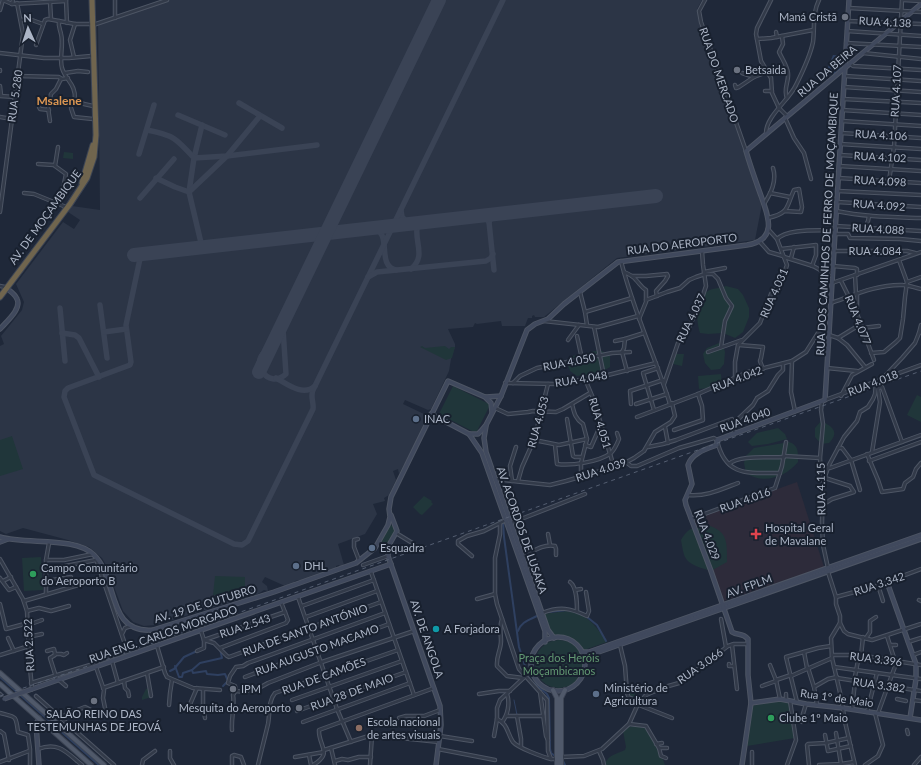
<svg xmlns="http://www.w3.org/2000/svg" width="921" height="765" viewBox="0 0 921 765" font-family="Lato,sans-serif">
<rect width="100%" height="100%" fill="#1f2839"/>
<!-- medical -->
<polygon fill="#2d2b3a" points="797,482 824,567 721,602 694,519"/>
<!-- airport -->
<polygon fill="#2c3546" points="164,0 702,0 697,9 700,23 743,144 742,145 762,204 755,240 617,258 544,317 535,317 534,315 532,316 532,318 528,318 525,326 502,326 501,321 477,324 475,323 473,327 448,329 455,344 455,347 451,359 449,371 431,409 428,410 405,400 403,404 426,415 427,422 399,474 398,469 393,471 396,480 389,495 384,498 385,501 373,504 377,514 365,534 338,544 344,565 340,567 339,565 336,566 336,569 300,581 299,580 295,581 294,583 285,586 265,577 262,582 267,586 268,591 264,590 258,594 155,625 144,626 133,622 123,611 106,565 102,558 89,547 68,540 23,528 6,534 0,531 0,346 4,344 1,336 22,310 24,302 16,284 63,222 74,229 80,220 68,212 72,206 100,210 98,23"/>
<!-- green -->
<g fill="#20363a">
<polygon points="64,152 73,153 73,159 63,158"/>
<path d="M 726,286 L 738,289 L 743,295 L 749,308 L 749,317 L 743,332 L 735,338 L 723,333 L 708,334 L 700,333 C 696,320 695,299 708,291 C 712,288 721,288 726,286 Z"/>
<polygon points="719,343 723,346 725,352 724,364 720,369 711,370 705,363 703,354 707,348"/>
<polygon points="422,346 425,348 445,346 449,349 451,347 455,347 452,358 446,360 420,347"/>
<polygon points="600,350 610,355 610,367 600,373 577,376 570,371 567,363 572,356"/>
<polygon points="675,354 684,354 682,366 673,364"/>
<polygon points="721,374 722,387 699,389 698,376"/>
<polygon points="453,386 489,404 490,405 477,431 472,431 439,414"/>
<polygon points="917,395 921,397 921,422 907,415"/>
<path d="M 821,421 C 832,426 840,432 829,443 L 821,444 L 815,437 L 815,428 Z"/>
<polygon points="778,428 785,434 787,439 768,444 752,446 748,442 757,433"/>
<polygon points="12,436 23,469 0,476 0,440"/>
<path d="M 789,442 C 799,445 798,453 798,462 C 786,477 763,485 746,473 L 744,463 L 746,456 L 754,448 Z"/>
<polygon points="424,496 432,501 431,502 433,504 422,515 420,514 413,507"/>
<polygon points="389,525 395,526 396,530 387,545 381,547 379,542"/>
<path d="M 707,525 C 728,531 727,542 727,562 L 711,571 C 703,568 689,566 685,557 C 683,553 682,545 681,540 C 688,528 693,527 707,525 Z"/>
<polygon points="41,557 43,590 24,591 22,558"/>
<polygon points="215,576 245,577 245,596 213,595"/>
<path d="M 566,611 C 588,614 595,625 607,642 L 584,650 L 573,640 L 564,636 L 553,635 L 550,631 L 544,614 Z"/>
<circle cx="559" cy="664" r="24"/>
<polygon points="633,687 636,690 636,695 634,698 627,698 627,688"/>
<polygon points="149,688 151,697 142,700 142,697 146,689"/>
<polygon points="782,700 790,703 795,738 747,746 752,706"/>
<path d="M 640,725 L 647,727 L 662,757 L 665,765 L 605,765 C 607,755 617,754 625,750 L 626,747 L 623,731 L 629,727 Z"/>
</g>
<!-- water -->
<polygon fill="#2f4060" points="833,55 844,56 843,69 835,75 826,72"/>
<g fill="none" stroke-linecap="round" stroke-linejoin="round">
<!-- stream -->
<g stroke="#2f4060" stroke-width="1">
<path d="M 528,675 C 532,685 544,689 549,698 L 550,749 L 551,753 L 555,756"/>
<polyline points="514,700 517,715"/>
</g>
<!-- canal -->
<g stroke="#2f4060" stroke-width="2">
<polyline points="503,522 504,537 519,647 526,669"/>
<polyline points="548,612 567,610"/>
<polyline points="587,617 597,625 606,641"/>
<path d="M 518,631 C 521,622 529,620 537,616"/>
<polyline points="175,666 179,677 182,677 183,673 192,670 200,663 222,658 220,649"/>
<polyline points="192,670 193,673 206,671 207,674 218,675 225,674 228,681 223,686"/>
<polyline points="170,671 174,669 184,657 197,651"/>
<polyline points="530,680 547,694 549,698 550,749 551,753 555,756"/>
<polyline points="563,761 565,765"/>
</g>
<!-- river -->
<polyline stroke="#2f4060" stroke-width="3.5" points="0,676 100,765"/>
<!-- taxiway -->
<g stroke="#3a4355" stroke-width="5.5">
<polyline points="239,103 282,128"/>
<polyline points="178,115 225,135"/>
<polyline points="202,125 194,158 189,192 202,247"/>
<path d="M 147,130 C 173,135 176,138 194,158 L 227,156 L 317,145"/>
<polyline points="139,154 154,105"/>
<polyline points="156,178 175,187 189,192 227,156 260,116"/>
<polyline points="140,198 174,159"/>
<polyline points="401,210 402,217 412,227"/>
<polyline points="480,217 486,218 489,222 491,218 496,215"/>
<polyline points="489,222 494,270"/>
<polyline points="383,227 389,225 394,222"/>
<path d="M 372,229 C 394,231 375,265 396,270"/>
<path d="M 141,254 L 126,325 L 131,362 L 130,365 L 68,388 L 65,391 L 64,397 L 94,475 L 234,544 L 242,545 L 248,541 L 313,409 C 314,402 310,397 313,390 L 503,0"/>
<path d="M 411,269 C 426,256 415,244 417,228 L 421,224 L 429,222"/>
<polyline points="368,277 377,272 486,261 491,258 493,254"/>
<polyline points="100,305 107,358"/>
<polyline points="60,308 65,361"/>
<polyline points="104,332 126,329"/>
<polyline points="62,333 75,335 79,338 99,377"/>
<path d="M 270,349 C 246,359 268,391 286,374 L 283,329 L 284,320"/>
<path d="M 276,378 C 287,384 303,397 315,386"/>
</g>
<!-- runway -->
<g stroke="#3a4355" stroke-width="14">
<polyline points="134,255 656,196"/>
<polyline points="259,372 439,0"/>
</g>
<!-- street casing -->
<g stroke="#4d5564" stroke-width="4.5">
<g id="street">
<polyline points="3,0 12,4 66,1"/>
<polyline points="66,0 67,23"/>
<polyline points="705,0 699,11 701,22 746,151"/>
<polyline points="771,0 757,28 756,34 761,61 771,78 772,93 779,108 787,116"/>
<polyline points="903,0 921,1"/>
<polyline points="50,2 51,19"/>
<polyline points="12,4 13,0"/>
<polyline points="849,8 921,12"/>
<polyline points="0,10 3,0"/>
<polyline points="115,18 115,0"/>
<polyline points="21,20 29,19 43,24"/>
<polyline points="848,21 921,24"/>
<path d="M 90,24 L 75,24 L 59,21 C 58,26 60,29 61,34 C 64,45 59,57 62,68 C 66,81 76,84 75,100 L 84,104 L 93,106"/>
<polyline points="93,25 167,0"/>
<polyline points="847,31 921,36"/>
<polyline points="776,32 777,37"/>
<path d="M 782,36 L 783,44 L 779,52 C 782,59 787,65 788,73 C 789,82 783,89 787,98"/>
<polyline points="757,39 771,38 813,30"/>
<polyline points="846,43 921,47"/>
<polyline points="36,45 45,20 48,19 59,21"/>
<polyline points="0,53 44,58 69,58 91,56"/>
<polyline points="863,53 921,59"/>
<polyline points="74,57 70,40 75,24"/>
<polyline points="850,63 853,66 921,70"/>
<polyline points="0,70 0,71"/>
<polyline points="65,73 78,71 88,72"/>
<polyline points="18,76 59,77 62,79 68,78"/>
<polyline points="845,76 921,81"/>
<polyline points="754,77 767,72"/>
<polyline points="735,85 736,88 739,87 754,77 742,73"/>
<polyline points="0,86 1,95"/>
<polyline points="844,87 921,92"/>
<polyline points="765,91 772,91"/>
<polyline points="0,96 15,97"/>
<polyline points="843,99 921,103"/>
<polyline points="39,107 40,109 49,110"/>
<polyline points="71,108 74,117 93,119"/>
<polyline points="842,110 921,115"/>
<polyline points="0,117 12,119"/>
<polyline points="785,118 794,138 804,153 811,179"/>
<polyline points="50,121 48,108 51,94 56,89 61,79"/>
<polyline points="842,121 921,126"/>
<path d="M 766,133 C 766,116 790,99 796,85 C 803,71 810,57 813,42 C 815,27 812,14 819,0"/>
<polyline points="841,133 921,138"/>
<polyline points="840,144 921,149"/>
<polyline points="58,147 55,166 66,174 60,204"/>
<polyline points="840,155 921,160"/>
<polyline points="38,164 54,165"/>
<polyline points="839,166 921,171"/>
<polyline points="838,178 921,183"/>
<polyline points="889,181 894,147 902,0"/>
<polyline points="838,191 921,195"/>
<polyline points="24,193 34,194 66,207"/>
<polyline points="770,193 790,197"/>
<polyline points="837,202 921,207"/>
<path d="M 764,204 C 771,193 777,181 773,168"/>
<path d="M 836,211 C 865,217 892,217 921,218"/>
<polyline points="0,212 23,34 17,3"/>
<path d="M 768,218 C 790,213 786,207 794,190 L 799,189 L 802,207 L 801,212 L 784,211"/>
<polyline points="867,223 868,221 869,216"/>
<polyline points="835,226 921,231"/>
<polyline points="835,234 848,234 850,238 900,239 921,241"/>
<path d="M 777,239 C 788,228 819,231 835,230"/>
<polyline points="760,242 769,252 783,256"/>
<polyline points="781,249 816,245 816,255 812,266"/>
<polyline points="833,251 907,251 915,253"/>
<polyline points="784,257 813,266 824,272 832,273"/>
<polyline points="791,258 794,247"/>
<path d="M 621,261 C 633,310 655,356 670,404"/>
<polyline points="833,266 855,268 857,269 857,275"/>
<path d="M 624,272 C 629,274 633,276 636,280 C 640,284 641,287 646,290 L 646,302 L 639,319"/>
<polyline points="704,272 725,268"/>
<polyline points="855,275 856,294"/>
<polyline points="632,276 646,276 667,274 668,276 665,281 656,291 657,296"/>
<polyline points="841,281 856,311 874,360"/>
<polyline points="907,282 921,277"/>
<polyline points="832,283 921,252"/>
<polyline points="0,286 5,287"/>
<polyline points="580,292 585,312 587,325"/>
<polyline points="646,300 667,292 680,288 689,280 696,277 705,274 713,274 718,279 726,298 732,306 725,321 721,347"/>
<path d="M 831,303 C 854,295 878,284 903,285 C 909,285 915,288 921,289"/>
<polyline points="856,310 857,306 857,294"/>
<polyline points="585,312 632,298"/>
<polyline points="544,321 598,327 638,316"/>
<polyline points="594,327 604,376"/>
<polyline points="862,328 879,326"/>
<polyline points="919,333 921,325"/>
<polyline points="829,335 838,338 847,345 865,367"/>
<polyline points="577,336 582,359"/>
<polyline points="838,338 861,324"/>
<polyline points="568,340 579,325"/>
<polyline points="615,341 625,339"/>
<polyline points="739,345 763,347 761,358 760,361 763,369"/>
<polyline points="708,352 742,340"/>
<polyline points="871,353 884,352 896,342 900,338 903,319 905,297 907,282 899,260"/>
<polyline points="792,361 791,392 795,411"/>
<polyline points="827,368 857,371"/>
<polyline points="627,371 622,352 624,348 625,339 644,333"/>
<polyline points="735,378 735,362 738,345 760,323 771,294 782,280 787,265 777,239 768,229"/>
<polyline points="883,378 902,358 915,343 919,333 921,332"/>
<polyline points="585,379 593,398 614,467"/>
<polyline points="505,383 556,384 604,376 656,363"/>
<polyline points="513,383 520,376 537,368 612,353 630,352"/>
<polyline points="664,384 678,343 686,334 702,298 706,286 703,265 702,251"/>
<polyline points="877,388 882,387 902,442"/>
<polyline points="841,396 852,375 872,364"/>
<polyline points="825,400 921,365"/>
<polyline points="822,402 821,410 823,424 820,458 821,473 823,482 822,523 823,545 828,568"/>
<path d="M 572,404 C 574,412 575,419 583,424 L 587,439 L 581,463 L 581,476"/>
<polyline points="631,404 630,391 663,380"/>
<polyline points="636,404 667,394"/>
<polyline points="495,408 508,414 528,412 533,411 556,412 563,409 590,393"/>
<polyline points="654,410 643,373 658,368"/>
<polyline points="637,417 698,394 748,372 792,361 806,352 818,333 829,333"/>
<polyline points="567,419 573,456 575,457 582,457"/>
<polyline points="665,427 668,443"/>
<polyline points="674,430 703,420 702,406 698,394"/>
<polyline points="734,434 734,423 753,405 757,398 768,391 778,375 783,370 783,364"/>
<polyline points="534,440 559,445 587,439"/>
<path d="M 555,445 L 557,464 C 571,466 599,462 611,453 C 614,450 617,444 619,439 L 617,433"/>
<polyline points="585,445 591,447 598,431 602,431"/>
<polyline points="648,447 663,444 676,440 732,419"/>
<polyline points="838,448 842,448 851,460 860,490"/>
<polyline points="872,452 880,402 877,382"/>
<polyline points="867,454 878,480 882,492 903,489 905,483 913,477 916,469 921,463"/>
<polyline points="784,456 820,458"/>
<polyline points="869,461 921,442"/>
<path d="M 627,463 L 631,466 L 637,466 L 679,448 L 714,438 L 717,440 C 725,477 748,473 780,473"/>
<path d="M 729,464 C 739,455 769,458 784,457"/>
<polyline points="820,467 830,468 921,435"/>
<polyline points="495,479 550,485 566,481 621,465 634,458 644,451 655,432 671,422 675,416 672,403"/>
<polyline points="512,481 510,466 516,447"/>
<polyline points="518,481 522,467 534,440 548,384"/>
<polyline points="823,482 829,465 844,437 857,421 860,412 868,407 873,399 875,394 876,383"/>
<path d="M 688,495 C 706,497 722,489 738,483"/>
<polyline points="822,505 832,499 854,492 850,486 825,478"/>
<polyline points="691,519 775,488 782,466 786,442"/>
<polyline points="511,523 585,494"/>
<polyline points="500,524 500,534 495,558 495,594 497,604 519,669 547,700 548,751 551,759 557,759"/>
<polyline points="396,533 414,544"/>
<polyline points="548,534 550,545"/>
<polyline points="358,539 354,540 354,547 359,560"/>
<polyline points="472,556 458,544 458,541 467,536 484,531 506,520"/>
<path d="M 522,557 C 532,552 544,543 555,546 L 556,549 L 556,555"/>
<polyline points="0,559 23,599 27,611 29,657 32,689"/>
<polyline points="46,560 64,560 93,554"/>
<polyline points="363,565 388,556"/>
<polyline points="526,567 537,563"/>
<polyline points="45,570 96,560"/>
<polyline points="371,572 414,695"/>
<polyline points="828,572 836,597 836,604 840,616 840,623 831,638 832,658 841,697 845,722 855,765"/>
<polyline points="0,578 9,590 16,587"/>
<polyline points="3,581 11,577"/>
<polyline points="46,581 71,577"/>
<path d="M 570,582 C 577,587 577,603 577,611"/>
<polyline points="878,585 883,601"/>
<polyline points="575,590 581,589"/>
<polyline points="46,593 46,560 49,543"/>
<polyline points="298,597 337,709 351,742"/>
<polyline points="836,597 873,587 921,569"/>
<polyline points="477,599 495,594"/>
<polyline points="919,600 921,601"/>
<polyline points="24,601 102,578"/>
<polyline points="0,604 6,629 28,623"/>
<polyline points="302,606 374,580"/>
<polyline points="27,611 39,608 51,611 69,606"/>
<path d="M 542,613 C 560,606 570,608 587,616 L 589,611 L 586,592"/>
<polyline points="306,617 377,591"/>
<path d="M 502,619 C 499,627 501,633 501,641 C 501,650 496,656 497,666 L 507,676 L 523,678"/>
<polyline points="721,619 726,647"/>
<polyline points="840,623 844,631 848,634 872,640 921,624"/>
<polyline points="28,625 42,620"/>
<polyline points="122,634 125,628 131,626"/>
<polyline points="887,636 895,661"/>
<polyline points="28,637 42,634"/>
<polyline points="8,638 14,651"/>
<polyline points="866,638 870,632 870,621 876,617"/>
<polyline points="204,640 214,643 227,656 229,657 381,602"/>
<polyline points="204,640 285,612"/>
<polyline points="908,642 921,638"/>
<polyline points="620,645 625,666 627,693 629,698 631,698 631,700 634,703 672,718"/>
<polyline points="732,645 737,689"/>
<polyline points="891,645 896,645"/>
<polyline points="157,646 165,673 167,677 193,688 220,690"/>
<polyline points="220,648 286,623 288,620 281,602"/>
<polyline points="47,651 54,649 55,654"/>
<polyline points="197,651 204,648 204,640 201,631"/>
<polyline points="804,652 807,668"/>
<polyline points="0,655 29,646"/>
<polyline points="832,655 859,655 921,665"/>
<polyline points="913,655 921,652"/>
<polyline points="861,656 863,637"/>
<polyline points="112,661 118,683"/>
<polyline points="729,664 729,666 734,666"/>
<polyline points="770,665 776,680 780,699"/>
<polyline points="96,667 104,690 103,698 106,713 104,715"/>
<polyline points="834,667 921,679"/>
<polyline points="808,668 814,687 817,705"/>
<polyline points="147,673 151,696"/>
<polyline points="791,676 832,658"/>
<polyline points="245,677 389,624"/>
<polyline points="837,678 921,691"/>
<polyline points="57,680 50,658 55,655 55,654 61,654 64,655 67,653"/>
<polyline points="59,680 66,686"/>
<polyline points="776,680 791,675"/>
<polyline points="124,681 125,688 128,691 129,696"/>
<polyline points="854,682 859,655"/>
<polyline points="31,683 90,665 126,651 126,647 96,559"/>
<polyline points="762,686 776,681"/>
<polyline points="814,687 828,679 837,677"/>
<polyline points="103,688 164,667"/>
<polyline points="259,688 268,683 322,662 414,631"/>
<polyline points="203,689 203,705 205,718"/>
<polyline points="236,691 245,692 249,690"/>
<polyline points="540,692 546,736 548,740"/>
<polyline points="0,694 1,695 0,695"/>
<polyline points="479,694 499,691 510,691"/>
<polyline points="36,696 114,765"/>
<polyline points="897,699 906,701"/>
<polyline points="292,700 402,661"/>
<polyline points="786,700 786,694"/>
<polyline points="913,700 921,701"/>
<polyline points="797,702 786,657 818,648 831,646"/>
<polyline points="169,705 170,693 172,680"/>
<polyline points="188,709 197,688"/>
<polyline points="852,709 855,682"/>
<polyline points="297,711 406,672"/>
<polyline points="867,712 877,673"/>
<path d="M 0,713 C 16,717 16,715 18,732 L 28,735 L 30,749 L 30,765"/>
<polyline points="878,713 897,661"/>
<polyline points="506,716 543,716"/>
<polyline points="517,716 521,739 521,747"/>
<polyline points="60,717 85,707 97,713"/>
<polyline points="399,718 406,716 424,716 440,710"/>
<path d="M 497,719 C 508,724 507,733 513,742 C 518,748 543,757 551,759"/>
<polyline points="303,722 410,683"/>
<path d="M 502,722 C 508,715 510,703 507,694"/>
<polyline points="802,722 802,717 806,704"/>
<polyline points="629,724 646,726 659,748 661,756 666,758"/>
<path d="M 232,730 C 231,718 235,706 233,695 L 236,690 L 235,686 L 228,683 L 230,676 L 236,667 L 243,666 L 248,663 L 385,613"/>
<polyline points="907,730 908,734"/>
<polyline points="0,731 4,734 9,760"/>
<polyline points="836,733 841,764"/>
<polyline points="825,735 828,751 851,746"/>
<polyline points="440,736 472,741"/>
<polyline points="494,736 497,719 497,708 500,700 532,670"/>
<polyline points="656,744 662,743"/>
<polyline points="331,748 335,765"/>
<polyline points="659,748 667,748"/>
<path d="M 38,749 C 59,741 67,753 82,765"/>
<polyline points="438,749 495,760"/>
<polyline points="324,750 372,735 439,742"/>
<polyline points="170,751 170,758 174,765"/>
<polyline points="599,751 603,760 604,765"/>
<polyline points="752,752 752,765"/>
<polyline points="309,755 311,765"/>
<polyline points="295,757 324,752"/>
<polyline points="561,757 584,756 602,749 629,724 638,704 646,695 665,687 679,683 728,646 734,644 748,644"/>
<polyline points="335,761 342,759 348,760 359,757 371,757"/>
<polyline points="0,762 29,751"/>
<polyline points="142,765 143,760 155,751"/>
<polyline points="232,765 232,756 234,755 241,757 244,765"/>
<path d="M 258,765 C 261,752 265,737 268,724 C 270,714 268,701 275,693 L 398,650"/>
<path d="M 313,765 C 334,753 318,746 319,730 L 434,688"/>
<polyline points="370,765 372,735"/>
<polyline points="787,765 796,740 790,701"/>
<polyline points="809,765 807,745 808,744 826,743 849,738"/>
<polyline points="819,765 841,764 854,762"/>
<polyline points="865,765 878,756 883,745 875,713"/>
<polyline points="914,765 921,757"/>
</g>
</g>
<!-- secondary casing -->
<g stroke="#4d5564" stroke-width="5.5">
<g id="secondary">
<path d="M 0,329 C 6,322 22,309 17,299 C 15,294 10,291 6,288"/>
<polyline points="486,397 501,396"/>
<path d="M 431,414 L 469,434 L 478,434 L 481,431 L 486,425 L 501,396 L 527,330 L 535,324 L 548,319 L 564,304 L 618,262 L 747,245 C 779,240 768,215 760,193 C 755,179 750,165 746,151 L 921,4"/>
<polyline points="486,426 484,438 486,452 548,630 554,638"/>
<polyline points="469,434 482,453 545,631 545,642"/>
<path d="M 0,537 C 27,545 75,536 94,555 C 119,579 106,634 153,630 L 274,592 L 356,563 L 375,548 L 388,525 L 390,517 L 389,509 L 391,497 L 448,381 L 485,397 L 491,403 L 492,412"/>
<polyline points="0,542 8,539"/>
<polyline points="389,545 388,556 440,706 441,725 436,765"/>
<polyline points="382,548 389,545 397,531 391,515"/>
<polyline points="887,582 916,664 916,679 910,718"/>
<circle cx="558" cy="664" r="27"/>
<polyline points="582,652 589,652 921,535"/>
<polyline points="585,660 590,655 921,539"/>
<polyline points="32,689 391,564"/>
<polyline points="751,703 780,699 806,704 843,708 921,720"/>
<polyline points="39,765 36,724 39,718"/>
<path d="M 742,765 L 751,703 L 748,675 L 748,639 C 742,632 738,636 732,632 L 711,571 L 686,505 L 685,500 L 692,484 L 688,465 C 692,453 706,449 717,445 L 717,440 L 825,400 L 849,0"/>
</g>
</g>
<!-- primary casing -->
<g stroke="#3c4453" stroke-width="6">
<g id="primary">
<polyline points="0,673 104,765"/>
<polyline points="0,684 91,765"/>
<polyline points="553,690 557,698 557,765"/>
<polyline points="561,765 561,698 565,690"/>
</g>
</g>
<!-- highway casing -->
<g stroke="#3d4554" stroke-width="7">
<g id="highway">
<polyline points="82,183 93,145"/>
<polyline points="0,297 70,204 87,178 94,157 96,135 92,0"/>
</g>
</g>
<!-- street -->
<use href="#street" stroke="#323a49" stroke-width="2.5"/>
<!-- secondary -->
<use href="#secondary" stroke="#40495d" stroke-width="3.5"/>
<!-- primary -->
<use href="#primary" stroke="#50596a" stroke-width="4"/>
<!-- highway -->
<use href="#highway" stroke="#70654e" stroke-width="5"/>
<!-- rail -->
<polyline stroke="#545e71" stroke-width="1" stroke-dasharray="4 4" stroke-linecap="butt" points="0,696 91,665 921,371"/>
<!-- secondary-bridge casing -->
<g stroke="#4d5564" stroke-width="5.5" stroke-linecap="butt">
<polyline id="secondary-bridge" points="4,699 32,689"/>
</g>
<!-- secondary-bridge -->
<use href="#secondary-bridge" stroke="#40495d" stroke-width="3.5"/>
</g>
<!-- markers -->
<g fill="#6b7280" stroke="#18202e" stroke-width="1.5">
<circle cx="845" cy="17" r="4"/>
<circle cx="737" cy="70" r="4"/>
<circle cx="233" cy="689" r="4"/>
<circle cx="94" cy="701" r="4"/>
<circle cx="299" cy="708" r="4"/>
</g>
<g fill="#5c6f8a" stroke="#18202e" stroke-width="1.5">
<circle cx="416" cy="419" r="4"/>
<circle cx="372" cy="548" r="4"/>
<circle cx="296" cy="566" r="4"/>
<circle cx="596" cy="694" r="4"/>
</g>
<path fill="#e0444e" stroke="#18202e" stroke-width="1.5" d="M754 528h4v4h4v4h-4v4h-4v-4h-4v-4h4z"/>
<g fill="#2e9e5b" stroke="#18202e" stroke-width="1.5">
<circle cx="33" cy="574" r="4"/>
<circle cx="771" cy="718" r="4"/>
</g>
<circle fill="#0f9aa8" stroke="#18202e" stroke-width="1.5" cx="436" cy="629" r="4"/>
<circle fill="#8d6e63" stroke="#18202e" stroke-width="1.5" cx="359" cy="728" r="4"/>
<g text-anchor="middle" stroke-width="4" stroke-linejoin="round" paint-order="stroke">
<!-- poi labels -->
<g font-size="11" fill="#acb5c6" stroke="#18202e" text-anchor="start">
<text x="837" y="21" text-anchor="end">Maná Cristã</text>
<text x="745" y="74">Betsaida</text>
<text x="424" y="423">INAC</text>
<text x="765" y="532">Hospital Geral<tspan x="765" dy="13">de Mavalane</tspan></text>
<text x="380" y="552">Esquadra</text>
<text x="304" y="570">DHL</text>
<text x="41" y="572">Campo Comunitário<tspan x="41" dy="13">do Aeroporto B</tspan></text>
<text x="444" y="633">A Forjadora</text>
<text x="604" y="692">Ministério de<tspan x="604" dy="13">Agricultura</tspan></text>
<text x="241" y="693">IPM</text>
<text x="291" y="712" text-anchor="end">Mesquita do Aeroporto</text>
<text x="94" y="718" text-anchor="middle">SALÃO REINO DAS<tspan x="94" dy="13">TESTEMUNHAS DE JEOVÁ</tspan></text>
<text x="779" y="722">Clube 1º Maio</text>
<text x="367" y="726">Escola nacional<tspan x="367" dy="13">de artes visuais</tspan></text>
</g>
<!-- street labels -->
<g font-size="11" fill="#acb5c6" stroke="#18202e">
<text transform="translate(885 22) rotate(3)" y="4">RUA 4.138</text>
<text transform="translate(827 71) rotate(-40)" y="4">RUA DA BEIRA</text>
<text transform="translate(719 75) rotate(71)" y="4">RUA DO MERCADO</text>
<text transform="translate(896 91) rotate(-87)" y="4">RUA 4.107</text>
<text transform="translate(15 96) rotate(-82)" y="4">RUA 5.280</text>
<text transform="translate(881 135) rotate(3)" y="4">RUA 4.106</text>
<text transform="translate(880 157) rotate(3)" y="4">RUA 4.102</text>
<text transform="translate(880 181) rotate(3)" y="4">RUA 4.098</text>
<text transform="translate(879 205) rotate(4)" y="4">RUA 4.092</text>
<text transform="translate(45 217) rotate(-54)" y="4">AV. DE MOÇAMBIQUE</text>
<text transform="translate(827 224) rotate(-87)" y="4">RUA DOS CAMINHOS DE FERRO DE MOÇAMBIQUE</text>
<text transform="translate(878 229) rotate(3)" y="4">RUA 4.088</text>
<text transform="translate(682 244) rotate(-7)" y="4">RUA DO AEROPORTO</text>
<text x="875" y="255">RUA 4.084</text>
<text transform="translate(774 293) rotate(-66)" y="4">RUA 4.031</text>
<text transform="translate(691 318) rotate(-64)" y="4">RUA 4.037</text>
<text transform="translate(858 320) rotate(68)" y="4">RUA 4.077</text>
<text transform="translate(569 362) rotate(-11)" y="4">RUA 4.050</text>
<text transform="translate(581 379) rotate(-9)" y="4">RUA 4.048</text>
<text transform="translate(737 379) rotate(-21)" y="4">RUA 4.042</text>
<text transform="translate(873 383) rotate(-21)" y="4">RUA 4.018</text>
<text transform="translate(745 420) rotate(-20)" y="4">RUA 4.040</text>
<text transform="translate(538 422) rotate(-75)" y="4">RUA 4.053</text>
<text transform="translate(600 423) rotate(73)" y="4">RUA 4.051</text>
<text transform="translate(601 470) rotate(-18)" y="4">RUA 4.039</text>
<text transform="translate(821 489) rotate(-91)" y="4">RUA 4.115</text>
<text transform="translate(745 500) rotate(-20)" y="4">RUA 4.016</text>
<text transform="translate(522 530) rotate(71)" y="4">AV. ACORDOS DE LUSAKA</text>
<text transform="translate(707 535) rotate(69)" y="4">RUA 4.029</text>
<text transform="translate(879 584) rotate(-18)" y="4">RUA 3.342</text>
<text transform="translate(749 586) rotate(-20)" y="4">AV. FPLM</text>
<text transform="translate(205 604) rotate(-17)" y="4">AV. 19 DE OUTUBRO</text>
<text transform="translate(245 626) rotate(-19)" y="4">RUA 2.543</text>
<text transform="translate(305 630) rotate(-20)" y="4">RUA DE SANTO ANTÓNIO</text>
<text transform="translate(163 634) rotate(-19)" y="4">RUA ENG. CARLOS MORGADO</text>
<text transform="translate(427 639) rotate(71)" y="4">AV. DE ANGOLA</text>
<text transform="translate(29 645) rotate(-93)" y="4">RUA 2.522</text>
<text transform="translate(317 650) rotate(-20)" y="4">RUA AUGUSTO MACAMO</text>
<text transform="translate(876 659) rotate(7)" y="4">RUA 3.396</text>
<text transform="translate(700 666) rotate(-35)" y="4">RUA 3.066</text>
<text transform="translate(324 676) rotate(-20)" y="4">RUA DE CAMÕES</text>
<text transform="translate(879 685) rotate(8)" y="4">RUA 3.382</text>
<text transform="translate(352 692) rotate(-20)" y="4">RUA 28 DE MAIO</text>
<text transform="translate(837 698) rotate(8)" y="4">Rua 1º de Maio</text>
</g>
<!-- park labels -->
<g font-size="11" fill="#629872" stroke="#18202e">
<text x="559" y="662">Praça dos Heróis<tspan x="559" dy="13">Moçambicanos</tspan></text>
</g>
<!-- neighbourhood labels -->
<g font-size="12" font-weight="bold" fill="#db9652" stroke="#18202e">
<text x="59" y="105">Msalene</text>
</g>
</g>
<!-- north arrow -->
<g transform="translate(28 28) rotate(357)" stroke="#18202e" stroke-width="3" paint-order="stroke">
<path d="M0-3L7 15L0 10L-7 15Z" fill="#acb5c6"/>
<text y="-6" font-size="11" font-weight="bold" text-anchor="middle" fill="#acb5c6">N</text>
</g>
</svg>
